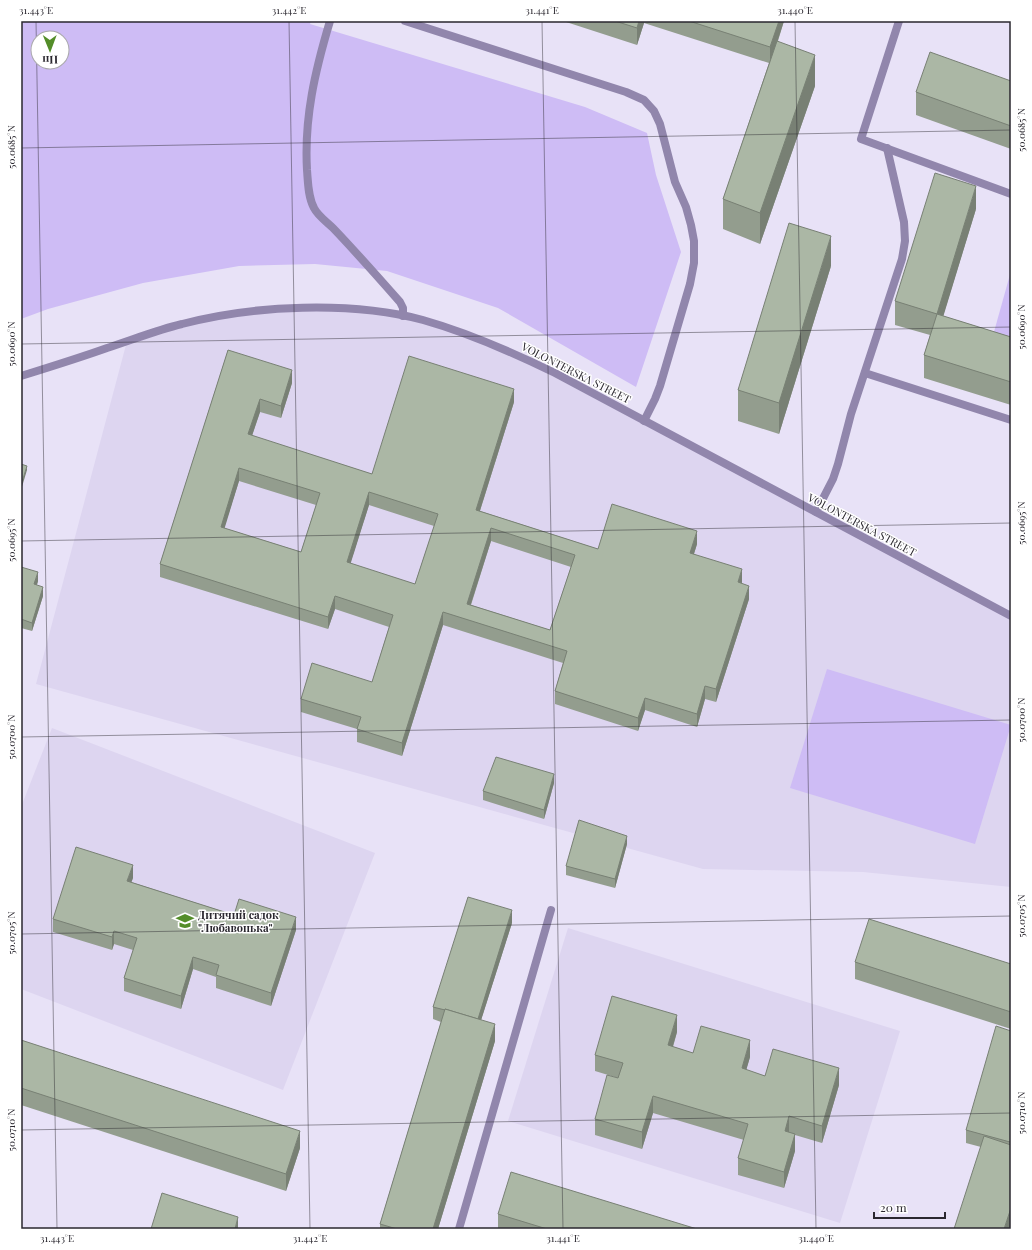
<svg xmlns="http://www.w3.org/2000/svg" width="1032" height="1250" viewBox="0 0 1032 1250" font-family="'Playfair Display',serif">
<rect width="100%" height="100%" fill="#e8e2f7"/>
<!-- built -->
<g fill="#ddd5f0">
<polygon points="317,308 403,316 489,343 1011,616 1011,887 863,872 703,869 36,684 127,341 206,319"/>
<polygon points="52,728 375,853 283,1090 21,989 21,807"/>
<polygon points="568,928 900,1031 840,1223 508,1121"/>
</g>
<!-- green -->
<g fill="#cebcf5" fill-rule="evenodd">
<path d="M 21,21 L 311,21 L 310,24 L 585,107 L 647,133 L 656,175 L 681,252 L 636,387 L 498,308 L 387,271 L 315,264 L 239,266 L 143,283 L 48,309 L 21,319 ZM 38,38 L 62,38 L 62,62 L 38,62 Z"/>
<polygon points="1011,271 1011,345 992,339"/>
<polygon points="827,669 1011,725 975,844 790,788"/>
</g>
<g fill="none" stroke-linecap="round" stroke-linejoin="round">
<!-- lane -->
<g stroke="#9186ac" stroke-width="8">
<path d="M 330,21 C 315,71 304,118 307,170 C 308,182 308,197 314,208 C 318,216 327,222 333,228 C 356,252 378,277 400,302 L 403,308 L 403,316"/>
<polyline points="405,21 626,92 644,100 654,111 660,124 675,182 686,207 691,225 694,241 694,263 690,284 660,386 655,399 644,421"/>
<polyline points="899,21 861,139 1011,194"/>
<polyline points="865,373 1011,420"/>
<polyline points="816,512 833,479 838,464 851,414 902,259 905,241 904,222 887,148"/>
<polyline points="459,1229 551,910"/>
</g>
<!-- street -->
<path stroke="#9186ac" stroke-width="8" d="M 21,376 C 50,367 79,358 107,348 C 132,340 157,330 182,324 C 254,305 351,301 423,320 C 469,333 512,352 555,373 L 1011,616"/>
</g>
<!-- wall -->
<g fill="#939d8e" fill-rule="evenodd">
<polygon points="563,21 784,21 778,41 815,86 760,244 723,229 723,199 769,63 644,23 637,45"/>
<polygon points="1011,81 1011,149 916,115 916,92"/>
<polygon points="976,209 943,316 1011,337 1011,405 924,378 924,355 930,335 895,325 895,301"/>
<polygon points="831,266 779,434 738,421 738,390"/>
<path d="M 228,350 L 292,383 L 281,418 L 260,412 L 252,436 L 372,474 L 514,402 L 480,511 L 598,549 L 697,544 L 694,554 L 742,582 L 742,583 L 749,599 L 716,702 L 705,699 L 697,727 L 645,710 L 638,731 L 555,704 L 555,691 L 563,663 L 443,625 L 402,756 L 357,742 L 357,729 L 301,712 L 301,699 L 372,682 L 389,627 L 335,609 L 328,629 L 160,577 L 160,564 ZM 239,481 L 316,505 L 301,552 L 224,528 ZM 369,505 L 434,526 L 415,584 L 350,564 ZM 491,541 L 571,567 L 550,630 L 471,605 Z"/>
<polygon points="21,567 38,581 37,585 43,596 32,631 21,628"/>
<polygon points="554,783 544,819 483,800 483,791"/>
<polygon points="627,844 615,888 566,875 566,866"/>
<polygon points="133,878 131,882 234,915 296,930 271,1006 216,988 216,977 193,969 181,1009 124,991 124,978 133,950 114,944 112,950 53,932 53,919"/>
<polygon points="512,923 481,1020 495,1041 438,1229 380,1229 380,1224 441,1022 433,1019 433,1007"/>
<polygon points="855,962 1011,964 1011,1029 855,979"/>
<polygon points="1011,1031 1011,1225 1010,1229 981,1147 966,1143 966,1130"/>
<polygon points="677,1032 673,1047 693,1053 750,1057 746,1070 765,1076 839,1085 822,1143 795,1135 795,1151 784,1188 738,1175 738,1158 744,1140 653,1113 642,1149 595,1135 595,1119 618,1078 595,1071 595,1055"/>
<polygon points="21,1040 300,1148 286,1191 21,1105"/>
<polygon points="498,1214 697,1229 498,1229"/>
</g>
<!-- shaded-wall -->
<g fill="#788074">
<polygon points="639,21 644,21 644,23 637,45 637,28"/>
<polygon points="779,21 784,21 770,64 770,47"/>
<polygon points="815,55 815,86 760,244 760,213"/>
<polygon points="976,186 976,209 937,337 937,314"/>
<polygon points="831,236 831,266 779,434 779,403"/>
<polygon points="292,370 292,383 281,418 281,406"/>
<polygon points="514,389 514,402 476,523 476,510"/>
<polygon points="260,399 260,412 248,447 248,434"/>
<polygon points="27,466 27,470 21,490 21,485"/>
<polygon points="239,468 239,481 221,540 221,527"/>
<polygon points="369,492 369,505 347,575 347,562"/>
<polygon points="491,528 491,541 467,616 467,604"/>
<polygon points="697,531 697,544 690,566 690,553"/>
<polygon points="742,569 742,582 738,595 738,582"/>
<polygon points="38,572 38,581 34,593 34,584"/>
<polygon points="749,586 749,599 716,702 716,689"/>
<polygon points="43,587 43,596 32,631 32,623"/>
<polygon points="335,596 335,609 328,629 328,617"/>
<polygon points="443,612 443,625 402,756 402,743"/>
<polygon points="705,686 705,699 697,727 697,714"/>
<polygon points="645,698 645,710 638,731 638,718"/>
<polygon points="554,774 554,783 544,819 544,810"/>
<polygon points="627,836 627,844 615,888 615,879"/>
<polygon points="133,865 133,878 127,894 127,881"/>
<polygon points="512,910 512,923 477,1033 477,1020"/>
<polygon points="296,917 296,930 271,1006 271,993"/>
<polygon points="114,931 114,944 112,950 112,937"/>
<polygon points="193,957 193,969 181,1009 181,996"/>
<polygon points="677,1015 677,1032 668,1062 668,1045"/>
<polygon points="495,1024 495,1041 438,1229 433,1229"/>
<polygon points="750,1040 750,1057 742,1085 742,1068"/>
<polygon points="839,1068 839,1085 822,1143 822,1126"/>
<polygon points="653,1096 653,1113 642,1149 642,1132"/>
<polygon points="789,1116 789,1133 785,1131"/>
<polygon points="300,1131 300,1148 286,1191 286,1174"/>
<polygon points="795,1134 795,1151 784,1188 784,1172"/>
<polygon points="1011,1208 1011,1225 1010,1229 1004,1229"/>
<polygon points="238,1217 238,1229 235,1229"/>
</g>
<!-- building -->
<g fill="#abb7a5" stroke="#788074" fill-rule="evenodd">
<polygon points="615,21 639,21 637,28"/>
<polygon points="689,21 779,21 770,47"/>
<polygon points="777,41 815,55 760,213 723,199"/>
<polygon points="930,52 1011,81 1011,126 916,92"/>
<polygon points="935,173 976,186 937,314 1011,337 1011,382 924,355 937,314 895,301"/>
<polygon points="789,223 831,236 779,403 738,390"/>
<path d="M 228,350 L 292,370 L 281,406 L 260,399 L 248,434 L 372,474 L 409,356 L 514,389 L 476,510 L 598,549 L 612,504 L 697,531 L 690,553 L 742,569 L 738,582 L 749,586 L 716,689 L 705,686 L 697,714 L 645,698 L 638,718 L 555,691 L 567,651 L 443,612 L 402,743 L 357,729 L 361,717 L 301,699 L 312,663 L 372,682 L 393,615 L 335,596 L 328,617 L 160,564 ZM 239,468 L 320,493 L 301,552 L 221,527 ZM 369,492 L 438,514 L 415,584 L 347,562 ZM 491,528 L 575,555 L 550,630 L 467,604 Z"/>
<polygon points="21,464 27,466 21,485"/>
<polygon points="21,567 38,572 34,584 43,587 32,623 21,619"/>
<polygon points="496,757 554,774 544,810 483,791"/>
<polygon points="579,820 627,836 615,879 566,866"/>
<polygon points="76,847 133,865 127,881 234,915 239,899 296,917 271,993 216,975 219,965 193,957 181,996 124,978 137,938 114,931 112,937 53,919"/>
<polygon points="468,897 512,910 478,1019 445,1009 445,1010 433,1007"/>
<polygon points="869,919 1011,964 1011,1012 855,962"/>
<polygon points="612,996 677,1015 668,1045 693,1053 701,1026 750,1040 742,1068 765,1076 773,1049 839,1068 822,1126 789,1116 785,1131 795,1134 784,1172 738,1158 748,1124 653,1096 642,1132 595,1119 607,1075 618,1078 623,1063 595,1055"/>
<polygon points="445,1009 495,1024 433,1229 397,1229 380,1224"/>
<polygon points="996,1026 1011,1031 1011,1140 1010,1142 966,1130"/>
<polygon points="21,1040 300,1131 286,1174 21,1088"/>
<polygon points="984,1136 1011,1145 1011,1208 1004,1229 954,1229"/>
<polygon points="511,1172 697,1229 547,1229 498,1214"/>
<polygon points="162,1193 238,1217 235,1229 151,1229"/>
</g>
<!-- ticks -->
<path fill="none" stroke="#2a272f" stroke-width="1" stroke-opacity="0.45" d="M 36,21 L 57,1229M 289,21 L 310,1229M 542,21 L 563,1229M 795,21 L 816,1229M 21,148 L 1011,130M 21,344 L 1011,327M 21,541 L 1011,523M 21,737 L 1011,720M 21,934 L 1011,916M 21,1130 L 1011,1113"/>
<!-- icons -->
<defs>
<g id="school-bare" transform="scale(1.38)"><path d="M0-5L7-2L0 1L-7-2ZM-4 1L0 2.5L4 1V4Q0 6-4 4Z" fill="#538d29" stroke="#fff" stroke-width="2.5" paint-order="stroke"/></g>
</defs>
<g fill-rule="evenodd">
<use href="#school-bare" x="185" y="921"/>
</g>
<g text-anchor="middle" stroke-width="3" stroke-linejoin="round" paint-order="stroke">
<!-- street labels -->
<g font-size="11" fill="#2a272f" stroke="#fff">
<text transform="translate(576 373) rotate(27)" y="4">VOLONTERSKA STREET</text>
<text transform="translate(862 525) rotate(28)" y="4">VOLONTERSKA STREET</text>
</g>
<!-- poi labels -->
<g font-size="11" font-weight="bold" fill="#2a272f" stroke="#fff" text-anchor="start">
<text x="198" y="919">Дитячий садок<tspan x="198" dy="13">"Любавонька"</tspan></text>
</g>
</g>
<!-- border -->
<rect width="1032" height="1250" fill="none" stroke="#ffffff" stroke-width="44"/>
<!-- north arrow -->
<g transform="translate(50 50) rotate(179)"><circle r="19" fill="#ffffff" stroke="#aaa9ac"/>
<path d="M0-3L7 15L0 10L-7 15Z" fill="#538d29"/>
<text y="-6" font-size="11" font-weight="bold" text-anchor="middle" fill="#2a272f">Пн</text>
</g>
<!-- scale -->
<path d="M874 1212v6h71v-6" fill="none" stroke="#2a272f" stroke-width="2"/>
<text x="880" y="1212" font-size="12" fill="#2a272f" stroke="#ffffff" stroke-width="3" paint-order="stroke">20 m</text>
<rect x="22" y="22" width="988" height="1206" fill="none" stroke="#2a272f" stroke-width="1.5"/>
<g font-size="10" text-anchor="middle" fill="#2a272f">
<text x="36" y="14">31.443°E</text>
<text x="289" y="14">31.442°E</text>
<text x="542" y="14">31.441°E</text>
<text x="795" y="14">31.440°E</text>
<text transform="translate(1021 130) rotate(-90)" y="4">50.0685°N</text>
<text transform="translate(11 147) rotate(-90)" y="4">50.0685°N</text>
<text transform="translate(1021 327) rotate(-90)" y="4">50.0690°N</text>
<text transform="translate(11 344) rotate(-90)" y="4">50.0690°N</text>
<text transform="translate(1021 523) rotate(-90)" y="4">50.0695°N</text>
<text transform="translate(11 540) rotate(-90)" y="4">50.0695°N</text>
<text transform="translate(1021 720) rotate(-90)" y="4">50.0700°N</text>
<text transform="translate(11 737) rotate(-90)" y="4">50.0700°N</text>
<text transform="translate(1021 916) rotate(-90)" y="4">50.0705°N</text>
<text transform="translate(11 933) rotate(-90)" y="4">50.0705°N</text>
<text transform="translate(1021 1113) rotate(-90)" y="4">50.0710°N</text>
<text transform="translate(11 1130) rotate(-90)" y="4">50.0710°N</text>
<text x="57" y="1242">31.443°E</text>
<text x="310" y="1242">31.442°E</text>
<text x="563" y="1242">31.441°E</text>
<text x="816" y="1242">31.440°E</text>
</g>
</svg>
